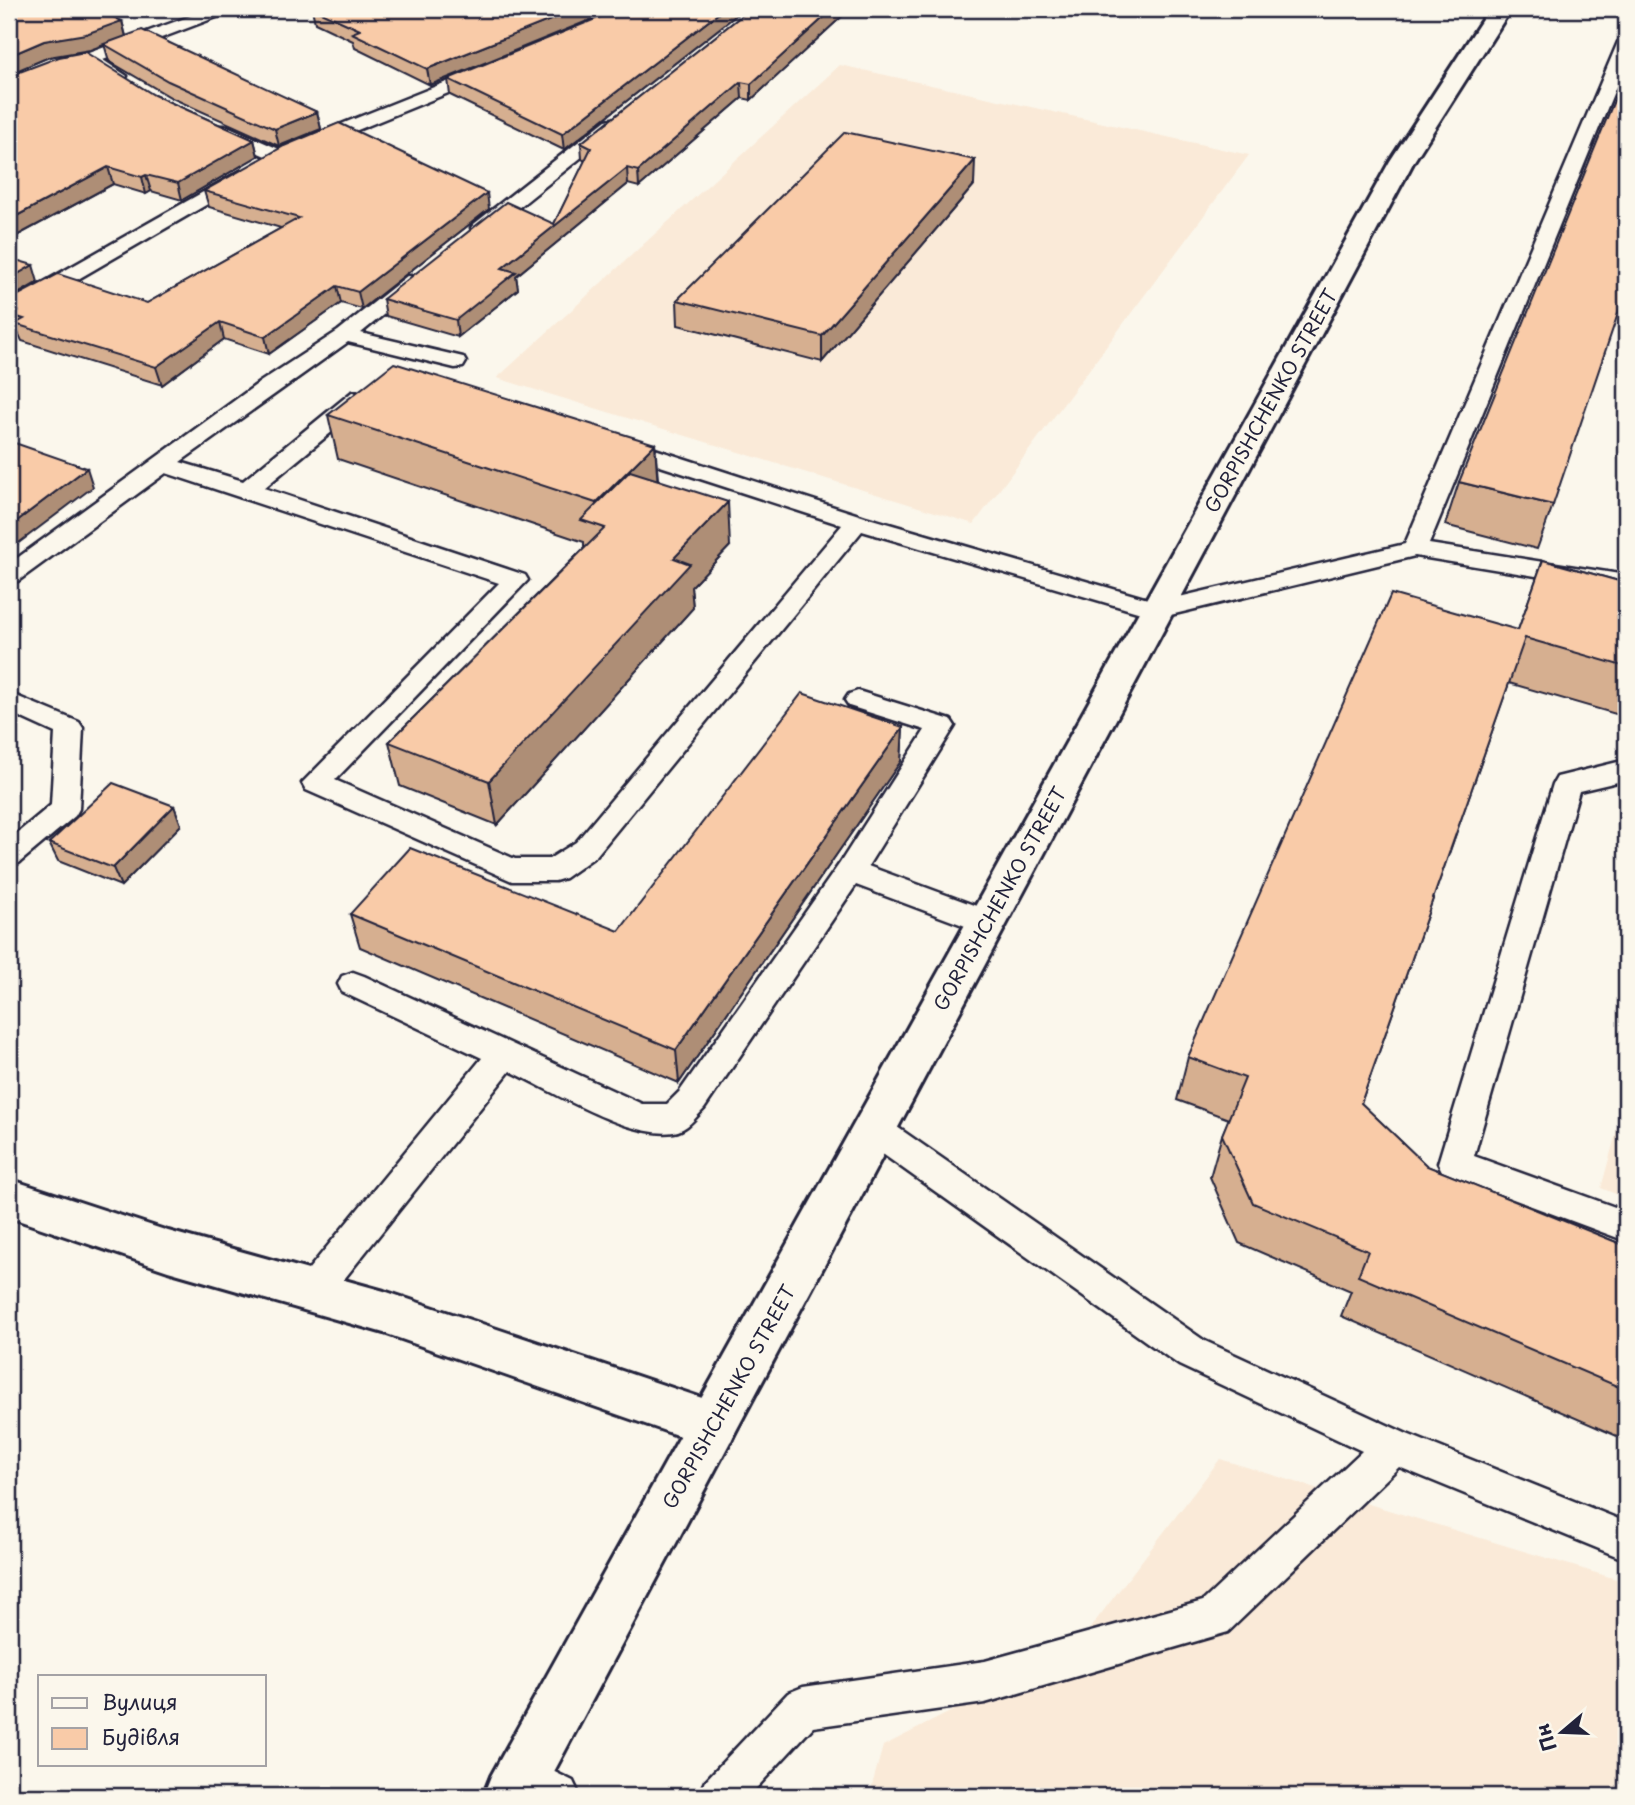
<svg xmlns="http://www.w3.org/2000/svg" width="1635" height="1805" viewBox="0 0 1635 1805" font-family="'Playpen Sans',sans-serif">
<rect width="100%" height="100%" fill="#fbf7ec"/>
<filter id="ink" filterUnits="userSpaceOnUse"><feTurbulence type="fractalNoise" baseFrequency=".0143" numOctaves="2"/><feDisplacementMap in="SourceGraphic" scale="14" xChannelSelector="R" yChannelSelector="G"/><feConvolveMatrix kernelMatrix="1 2 1 2 8 2 1 2 1" color-interpolation-filters="sRGB"/></filter>
<g filter="url(#ink)">
<!-- built -->
<g fill="#faead8">
<polygon points="840,65 1249,155 974,524 497,378"/>
<polygon points="1626,1097 1626,1198 1601,1188"/>
<polygon points="1220,1459 1626,1582 1626,1796 869,1796 883,1746 1074,1649"/>
</g>
<g fill="none" stroke-linecap="round" stroke-linejoin="round">
<!-- service casing -->
<g stroke="#22223b" stroke-width="5">
<g id="service">
<polygon points="210,9 232,9 230,12 103,60 127,76 124,80 112,80 80,59 83,55"/>
<polygon points="1626,37 1626,62 1429,544 1626,575 1626,591 1415,556 1158,618 862,531 596,856 565,878 555,881 512,881 306,790 302,783 499,583 166,473 18,581 9,584 9,564 260,382 338,331 407,276 421,276 424,280 421,284 361,333 463,357 466,362 463,367 455,368 348,342 180,462 243,481 352,392 368,392 371,397 368,402 264,488 525,575 528,580 335,780 515,859 549,859 576,842 842,525 611,450 608,445 611,440 627,440 865,517 1158,602 1405,544 1618,42"/>
<polygon points="484,67 493,72 490,76 279,162 215,134 212,130 215,126 227,126 279,149"/>
<polygon points="612,119 621,124 618,128 488,232 474,232 471,228 474,224 606,120"/>
<polygon points="242,170 251,176 249,180 16,315 9,317 9,302"/>
<path d="M 858,691 L 951,720 L 955,726 L 868,866 L 998,914 L 1002,922 L 998,930 L 987,933 L 976,930 L 856,885 L 704,1109 C 695,1118 687,1130 674,1132 C 629,1139 552,1091 510,1071 L 325,1303 L 312,1308 L 299,1303 L 294,1292 L 299,1281 L 482,1058 L 342,992 L 338,984 L 342,976 L 353,972 L 364,976 L 642,1104 L 667,1104 L 680,1091 L 840,863 L 925,730 L 849,706 L 845,700 L 849,694 Z"/>
<polygon points="9,693 79,722 83,728 79,809 75,816 19,863 9,867 9,840 51,805 55,733 9,712"/>
<polygon points="1626,760 1626,780 1579,791 1474,1156 1626,1211 1626,1241 1443,1173 1438,1163 1553,784 1557,777"/>
<polygon points="875,1116 887,1120 1205,1341 1407,1434 1626,1522 1626,1560 1399,1467 1228,1632 985,1703 813,1727 749,1796 698,1796 705,1781 788,1693 803,1687 985,1661 1203,1601 1362,1451 1179,1365 863,1140 858,1130 863,1120"/>
<polygon points="522,1756 573,1781 580,1796 514,1796 507,1792 501,1777 507,1762"/>
</g>
</g>
<!-- minor casing -->
<g stroke="#22223b" stroke-width="6">
<polygon id="minor" points="9,1179 168,1231 384,1291 714,1402 731,1409 738,1425 731,1441 714,1448 384,1333 168,1271 9,1217"/>
</g>
<!-- secondary casing -->
<g stroke="#22223b" stroke-width="6">
<polygon id="secondary" points="1489,9 1511,9 1414,161 541,1796 483,1796 491,1776 1390,161"/>
</g>
<!-- service -->
<use href="#service" fill="#fbf7ec" fill-rule="evenodd"/>
<!-- minor -->
<use href="#minor" fill="#fbf7ec" fill-rule="evenodd"/>
<!-- secondary -->
<use href="#secondary" fill="#fbf7ec" fill-rule="evenodd"/>
</g>
<!-- wall -->
<g fill="#d6af90" stroke="#22223b" stroke-width="2">
<polygon points="9,9 122,21 126,36 317,112 321,129 279,146 172,98 109,61 104,44 90,50 49,57 9,74"/>
<polygon points="312,9 617,9 430,85 355,48 353,41 315,23"/>
<polygon points="620,9 744,9 564,150 450,95 448,79"/>
<polygon points="750,9 850,9 751,100 742,98 639,187 628,184 516,276 518,289 458,337 386,316 383,299 554,224 585,161 582,159 581,143"/>
<polygon points="9,76 154,95 254,140 258,156 182,200 151,191 146,194 113,184 9,240"/>
<polygon points="974,185 822,362 678,325 677,300"/>
<polygon points="204,191 489,209 362,309 341,303 269,354 224,339 162,385 22,341 14,324 9,322 9,300 147,303 281,228 209,207"/>
<polygon points="328,415 655,444 658,479 730,546 691,587 693,608 497,825 400,786 389,742 584,548 584,542 338,459"/>
<polygon points="1459,482 1553,505 1537,549 1445,525"/>
<polygon points="1543,560 1626,583 1626,717 1509,683 1361,1103 1427,1166 1626,1246 1626,1440 1341,1316 1351,1291 1239,1243 1210,1177 1222,1135 1229,1119 1177,1100 1188,1057 1518,630"/>
<polygon points="903,727 901,761 679,1083 360,947 350,914 619,931"/>
<polygon points="174,806 181,825 121,886 58,861 49,843"/>
</g>
<!-- shaded-wall -->
<g fill="#ae8e76" stroke="#22223b" stroke-width="2">
<polygon points="578,9 617,9 430,85 427,69"/>
<polygon points="724,9 744,9 564,150 562,134"/>
<polygon points="833,9 850,9 751,100 751,84"/>
<polygon points="122,21 126,37 90,50 49,57 9,74 9,56 44,41"/>
<polygon points="741,82 742,98 639,187 638,171"/>
<polygon points="317,112 321,129 279,146 275,129"/>
<polygon points="254,140 258,156 182,200 178,183"/>
<polygon points="975,160 974,185 822,362 822,336"/>
<polygon points="108,167 113,184 9,240 9,220"/>
<polygon points="627,168 628,184 516,276 518,289 458,337 456,320 502,268"/>
<polygon points="146,175 151,191 146,194 142,177"/>
<polygon points="487,193 489,209 362,309 358,292"/>
<polygon points="33,265 38,282 9,299 9,279"/>
<polygon points="337,286 341,303 269,354 265,337"/>
<polygon points="220,322 224,339 162,385 156,367"/>
<polygon points="655,444 658,488 605,528 598,525 596,503"/>
<polygon points="87,468 93,487 12,548 9,541 9,527"/>
<polygon points="728,502 730,546 691,587 693,608 497,825 489,781 674,558"/>
<polygon points="903,727 901,761 679,1083 676,1050"/>
<polygon points="174,806 181,825 121,886 113,868"/>
</g>
<!-- building -->
<g fill="#f9cba8" stroke="#22223b" stroke-width="2">
<polygon points="9,9 96,9 122,21 86,34 44,41 9,56"/>
<polygon points="314,9 578,9 427,69 352,33 360,30"/>
<polygon points="620,9 724,9 562,134 448,79"/>
<polygon points="750,9 833,9 751,84 741,82 638,171 627,168 502,268 516,272 456,320 383,299 506,202 554,224 591,148 581,143"/>
<polygon points="142,30 317,112 275,129 168,81 104,44"/>
<polygon points="85,52 154,95 254,140 178,183 146,175 142,177 108,167 9,220 9,76 59,57"/>
<polygon points="1626,71 1626,290 1553,505 1459,482"/>
<polygon points="339,123 487,193 358,292 337,286 265,337 220,322 156,367 15,324 24,319 11,315 18,311 9,307 9,300 58,274 147,303 299,218 204,191 284,146"/>
<polygon points="845,132 975,160 822,336 677,300"/>
<polygon points="9,258 33,265 9,279"/>
<polygon points="394,363 655,444 596,503 328,415"/>
<polygon points="9,441 87,468 9,527"/>
<polygon points="630,471 728,502 674,558 690,564 489,781 389,742 605,528 581,520"/>
<polygon points="1543,560 1626,583 1626,667 1525,638 1361,1103 1427,1166 1626,1246 1626,1390 1358,1276 1368,1251 1253,1203 1222,1135 1245,1078 1188,1057 1391,594 1518,630"/>
<polygon points="802,693 903,727 676,1050 350,914 410,848 619,931"/>
<polygon points="113,783 174,806 113,868 49,843"/>
</g>
</g>
<g text-anchor="middle" stroke-width="5" stroke-linejoin="round" paint-order="stroke">
<!-- street labels -->
<g font-size="19" fill="#22223b" stroke="#fbf7ec">
<text transform="translate(1271 401) rotate(-61)" y="7">GORPISHCHENKO STREET</text>
<text transform="translate(1000 899) rotate(-61)" y="7">GORPISHCHENKO STREET</text>
<text transform="translate(729 1397) rotate(-61)" y="7">GORPISHCHENKO STREET</text>
</g>
</g>
<!-- margin -->
<rect width="1635" height="1805" fill="none" stroke="#fbf7ec" stroke-width="35"/>
<rect x="18" y="18" width="1600" height="1770" fill="none" stroke="#22223b" stroke-width="2.5" filter="url(#ink)"/>
<!-- legend -->
<rect x="38" y="1675" width="228" height="91" fill="#fbf7ec" stroke="#a4a2a5" stroke-width="2"/>
<rect x="52" y="1698" width="35" height="10" fill="#fbf7ec" stroke="#a4a2a5" stroke-width="2"/>
<text x="102" y="1710" font-size="21" fill="#22223b">Вулиця</text>
<rect x="52" y="1728" width="35" height="21" fill="#f9cba8" stroke="#a4a2a5" stroke-width="2"/>
<text x="102" y="1745" font-size="21" fill="#22223b">Будівля</text>
<!-- north arrow -->
<g transform="translate(1562 1732) rotate(251)" stroke="#fbf7ec" stroke-width="5" paint-order="stroke">
<path d="M0-5L12 26L0 18L-12 26Z" fill="#22223b"/>
<text y="-10" font-size="19" font-weight="bold" text-anchor="middle" fill="#22223b">Пн</text>
</g>
</svg>
